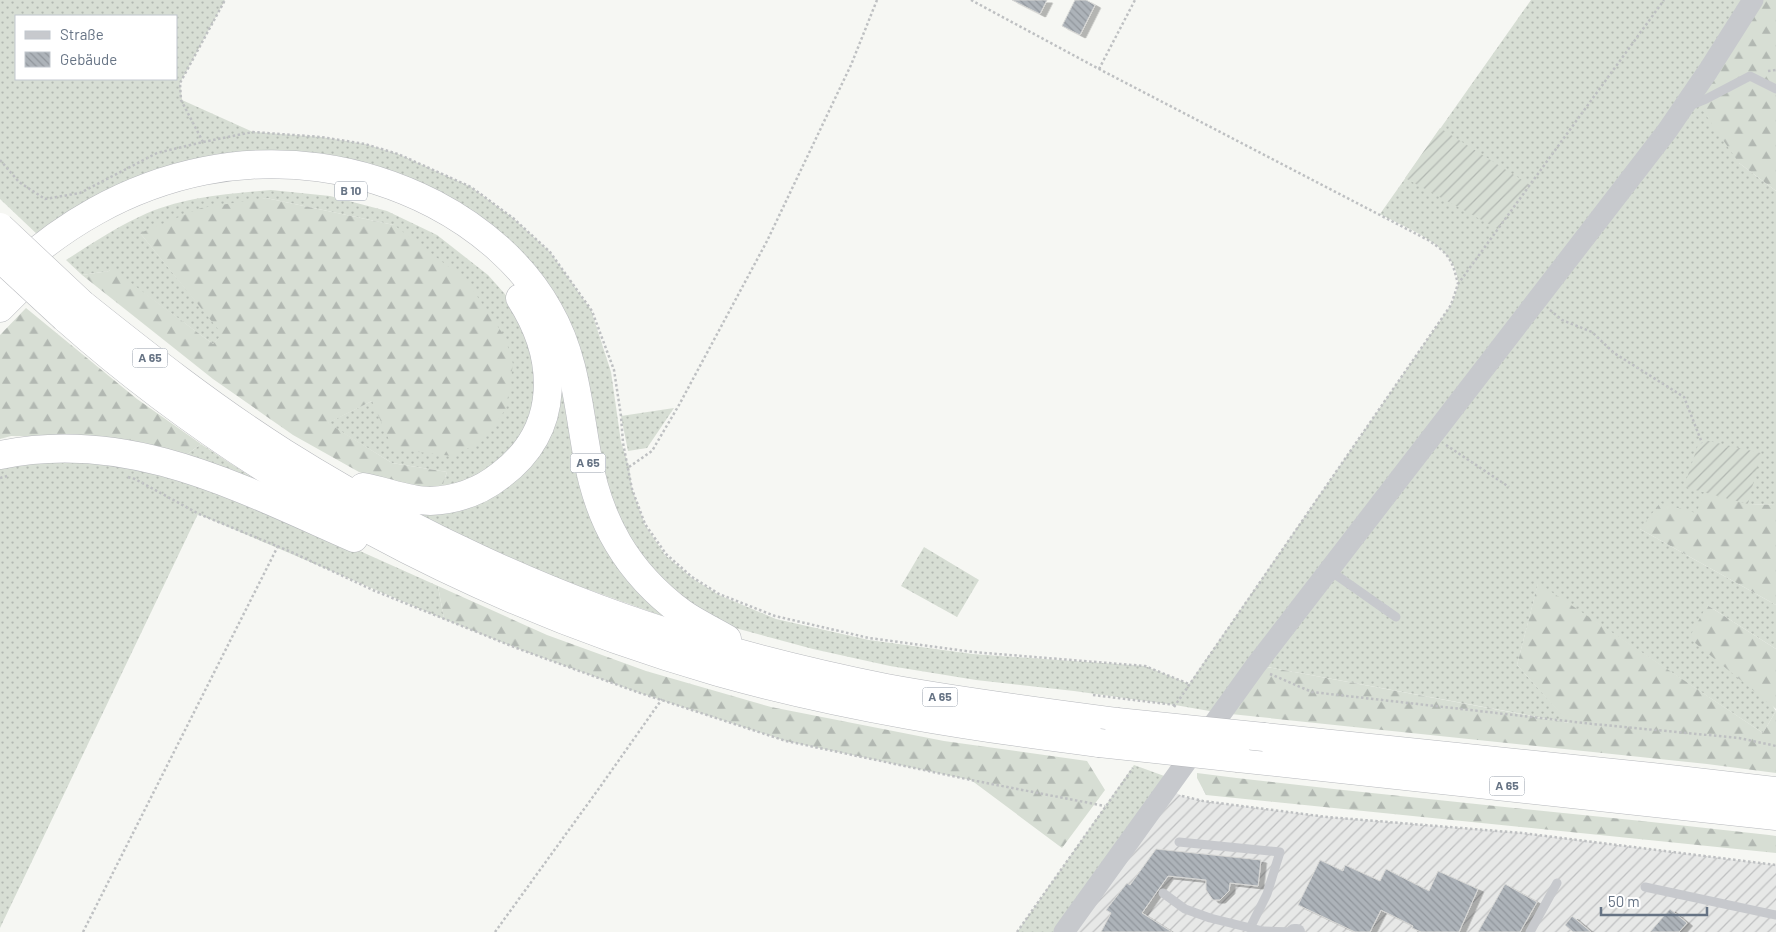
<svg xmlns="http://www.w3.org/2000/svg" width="1776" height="932" viewBox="0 0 1776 932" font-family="Barlow,sans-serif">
<defs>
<pattern id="industrial-furrows" width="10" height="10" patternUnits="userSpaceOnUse" patternTransform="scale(1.25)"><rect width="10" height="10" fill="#e7e8e7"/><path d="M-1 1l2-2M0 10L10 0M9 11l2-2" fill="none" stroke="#bfc0c1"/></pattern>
<pattern id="grass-dots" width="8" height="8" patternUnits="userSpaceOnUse" patternTransform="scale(1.25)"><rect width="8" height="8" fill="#d7ded4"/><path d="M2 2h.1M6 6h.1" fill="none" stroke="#b2b8b2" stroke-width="1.8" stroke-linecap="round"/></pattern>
<pattern id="forest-firs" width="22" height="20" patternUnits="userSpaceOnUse" patternTransform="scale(1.25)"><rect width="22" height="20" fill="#d7ded4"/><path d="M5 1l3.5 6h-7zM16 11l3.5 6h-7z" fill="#b2b8b2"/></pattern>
<pattern id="garden-furrows" width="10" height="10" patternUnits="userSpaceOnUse" patternTransform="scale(1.25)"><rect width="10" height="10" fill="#d7ded4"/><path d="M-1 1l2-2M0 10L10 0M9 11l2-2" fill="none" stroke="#b2b8b2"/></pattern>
<pattern id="building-back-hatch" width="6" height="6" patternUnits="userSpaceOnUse" patternTransform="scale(1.25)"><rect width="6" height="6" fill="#adb3b9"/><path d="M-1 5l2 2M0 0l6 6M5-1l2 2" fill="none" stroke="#91969c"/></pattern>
<filter id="shadow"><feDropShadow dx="5.5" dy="3" stdDeviation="0" flood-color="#0004"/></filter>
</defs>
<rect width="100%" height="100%" fill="#f6f7f3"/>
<!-- industrial -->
<polygon fill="url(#industrial-furrows)" points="1167,788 1184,797 1203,801 1327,817 1522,833 1776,865 1776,932 1064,932"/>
<!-- grass -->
<g fill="url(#grass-dots)" fill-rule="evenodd">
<path d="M 0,0 L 225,0 L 180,83 L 182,100 L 253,132 L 321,137 L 365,144 L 398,154 L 471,187 L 513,218 L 550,252 L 591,310 L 611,372 L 621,442 L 629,467 L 632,489 L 645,525 L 665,555 L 692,578 L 719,595 L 776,619 L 869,640 L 973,654 L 1145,666 L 1189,684 L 1451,305 C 1454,298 1458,289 1458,282 C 1455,244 1409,230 1380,214 L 1531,0 L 1753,0 L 1739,163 L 1776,191 L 1776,505 L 1748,504 L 1696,513 L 1640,529 L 1776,605 L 1776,649 L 1707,605 L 1776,711 L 1763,733 L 1538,584 L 1517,665 L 1570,723 L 1257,665 L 1221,713 L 1175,705 L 1074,691 L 976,680 L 890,666 L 813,649 L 728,626 L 671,590 L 622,536 L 605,482 L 581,362 L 456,211 L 233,158 L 40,237 L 0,199 ZM 16,16 L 176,16 L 176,79 L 16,79 Z"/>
<path d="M 261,171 C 300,171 339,176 376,187 C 462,214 541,279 566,367 C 576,405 578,444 586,483 C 598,535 630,584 673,616 L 671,619 L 562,580 L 484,546 L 408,509 L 410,505 C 447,511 485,499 513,474 C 545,446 558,414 554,372 C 553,356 550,339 543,324 C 513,264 449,218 387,196 C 350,184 312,177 274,176 C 227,175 176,186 133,205 C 110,216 88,231 66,245 L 63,241 C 122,200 188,176 261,171 Z"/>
<path d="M 271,190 L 330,196 L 387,211 L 437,235 L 488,275 L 511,301 L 537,363 L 531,421 L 517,445 L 494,466 L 470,480 L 442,487 L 447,472 L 392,463 L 327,423 L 372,401 L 394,225 L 266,198 L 140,233 L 223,334 L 213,344 L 111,269 L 109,271 L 82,275 L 66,260 C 90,245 113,229 139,217 C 180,197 226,194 271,190 Z"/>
<polygon points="674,408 647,448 628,451 621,416"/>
<polygon points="201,444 286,500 182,458"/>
<polygon points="122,462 266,509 438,586 444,619 198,514 0,928 0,468 20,463"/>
<polygon points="924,547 979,580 957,617 901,586"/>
<polygon points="1134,765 1167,777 1057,932 1017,932"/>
</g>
<!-- forest -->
<g fill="url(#forest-firs)">
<polygon points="1753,0 1776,0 1776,191 1739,163 1692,95"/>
<polygon points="266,198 394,225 466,280 505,337 513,364 506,409 481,442 452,456 393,449 372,401 328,423 392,463 447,472 442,487 405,488 359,472 293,435 213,379 82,275 109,271 111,268 213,344 222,334 140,233 201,208"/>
<polygon points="26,308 137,399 201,444 182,458 70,437 11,436 0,439 0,335"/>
<polygon points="1705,493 1748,504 1776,505 1776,605 1640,529 1660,503 1696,513"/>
<polygon points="1538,583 1763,733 1776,711 1776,773 1707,764 1221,713 1256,665 1569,723 1517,665"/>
<polygon points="438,586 547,635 646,671 771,707 944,741 1087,761 1105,790 1062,848 971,780 786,741 637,692 519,649 444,619"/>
<polygon points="1707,605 1776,649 1776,709 1689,638"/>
<path d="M 1197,773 C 1387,797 1579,813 1769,835 L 1776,836 L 1776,853 L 1206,795 L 1197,778 Z"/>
</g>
<!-- garden -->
<g fill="url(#garden-furrows)">
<polygon points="1440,128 1530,185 1498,229 1405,178"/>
<polygon points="1700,439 1761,453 1748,504 1684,487"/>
</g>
<!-- building -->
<g fill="url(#building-back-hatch)" stroke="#d8d8d6" filter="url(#shadow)">
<polygon points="1012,0 1047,0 1040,14"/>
<polygon points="1075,0 1086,0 1095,5 1080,35 1062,26"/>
<polygon points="1156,849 1261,860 1258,886 1230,883 1229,891 1220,900 1213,900 1206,890 1206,880 1168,876 1142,913 1172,932 1101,932 1111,913 1106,910 1127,883 1130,885"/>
<polygon points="1320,860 1343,871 1345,865 1380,881 1386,869 1429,891 1438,871 1478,889 1459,932 1421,932 1412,928 1413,926 1381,910 1370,932 1355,932 1298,905"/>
<polygon points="1505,884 1537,902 1520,932 1478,932"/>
<polygon points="1670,909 1687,923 1679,932 1650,932"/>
<polygon points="1572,916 1591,932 1573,932 1565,925"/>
</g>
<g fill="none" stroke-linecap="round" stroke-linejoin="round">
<!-- motorway casing -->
<g stroke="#b7b9bd" stroke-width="29">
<g id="motorway">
<path d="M 0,284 C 117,166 283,127 434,204 C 480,228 524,265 549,311 C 575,356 578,405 587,454 C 598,521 627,572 682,613 C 696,623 712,630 727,639"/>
<path d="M 82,304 C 147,356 213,408 284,453 C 406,530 553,599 692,640 C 756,659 821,675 886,688 C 962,702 1040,712 1117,722"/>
<polyline points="0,308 31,277"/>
<path d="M 65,318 C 250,482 480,604 718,672 C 842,707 971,727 1099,743"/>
<path d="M 0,455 C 129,428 240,488 354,538"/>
<path d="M 363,487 C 386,491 407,501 430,501 C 456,500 481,491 501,475 C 562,429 558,357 520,298"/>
<polyline points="1264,737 1652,777 1776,791"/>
<polyline points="1238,758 1776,816"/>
</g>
</g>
<!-- path -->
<g stroke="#bec0c2" stroke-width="2.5" stroke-dasharray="2.5 2.5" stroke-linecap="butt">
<path d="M 971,0 L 1099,69 L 1428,240 C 1449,254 1452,259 1458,284"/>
<polyline points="1099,69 1135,0"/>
<polyline points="1768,71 1776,70"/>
<polyline points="203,142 181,100 180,83 225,0"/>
<polyline points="0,160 19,182 45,199 80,193 157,153 203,142 253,132 321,137 365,144 398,154 471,187 513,218 550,252 592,311 614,370 621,416 623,443 632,489 645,524 666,554 692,577 719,594 775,616 869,638 973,652 1145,666 1189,684"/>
<polyline points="1550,310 1562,320 1592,332 1614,353 1684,397 1702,443"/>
<polyline points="1446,445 1509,487"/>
<polyline points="629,467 652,451 679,405 767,241 851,65 877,0"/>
<polyline points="128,477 135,479 199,514 289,551 375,591 519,649 637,692 786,741 971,780 1105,806"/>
<polyline points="0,478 7,476"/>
<polyline points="1270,674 1312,692 1593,724 1739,738 1776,746"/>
<polyline points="1093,695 1175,705"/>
<polyline points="1174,707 1451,305 1458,284 1664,0"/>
<polyline points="1182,796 1203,801 1327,817 1522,833 1776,865"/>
<polyline points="83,932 278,546"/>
<polyline points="495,932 600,787 662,699"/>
<polyline points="1017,932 1133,768"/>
</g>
<!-- service -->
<g stroke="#c7c9cd" stroke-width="9">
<polyline points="1689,106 1706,99 1750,76 1776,89"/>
<polyline points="1329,570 1396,617"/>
<polyline points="1179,842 1280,852 1267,894 1250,928"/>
<polyline points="1645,887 1776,915"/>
<polyline points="1163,893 1185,909 1210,918 1263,931 1294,932"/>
<polyline points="1530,932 1557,883"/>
</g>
<!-- minor -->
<polyline stroke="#c7c9cd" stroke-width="16" points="1294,932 1297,932"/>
<!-- tertiary -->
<polyline stroke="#c7c9cd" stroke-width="21" points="1064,932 1256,665 1667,131 1708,71 1753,0"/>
<!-- motorway -->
<use href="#motorway" stroke="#fff" stroke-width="28"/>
<!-- motorway-bridge casing -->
<g stroke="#b7b9bd" stroke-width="29" stroke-linecap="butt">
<g id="motorway-bridge">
<polyline points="0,227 82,304"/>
<polyline points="0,258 65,318"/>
<polyline points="1117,722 1264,737"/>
<polyline points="1099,743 1238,758"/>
</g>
</g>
<!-- motorway-bridge -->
<use href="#motorway-bridge" stroke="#fff" stroke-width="28"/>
</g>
<g text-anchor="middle" stroke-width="5" stroke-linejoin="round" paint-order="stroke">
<!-- shield labels -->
<g fill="#fff" stroke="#949da9" stroke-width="1">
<rect x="335" y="181.5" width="32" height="19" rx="4"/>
<rect x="132.5" y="348.5" width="35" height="19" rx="4"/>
<rect x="570.5" y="453.5" width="35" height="19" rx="4"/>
<rect x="922.5" y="687.5" width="35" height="19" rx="4"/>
<rect x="1489.5" y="776.5" width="35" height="19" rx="4"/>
</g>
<g font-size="12" font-weight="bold" fill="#667384">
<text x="351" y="195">B 10</text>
<text x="150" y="362">A 65</text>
<text x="588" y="467">A 65</text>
<text x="940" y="701">A 65</text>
<text x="1507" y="790">A 65</text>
</g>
</g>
<!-- legend -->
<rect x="15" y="15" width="162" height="65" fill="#ffffff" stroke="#c2c7ce"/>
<rect x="25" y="31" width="25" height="8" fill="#c7c9cd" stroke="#c2c7ce"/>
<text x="60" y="40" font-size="15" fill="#667384">Straße</text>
<rect x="25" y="52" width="25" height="15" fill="url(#building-back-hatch)" stroke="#c2c7ce"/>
<text x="60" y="65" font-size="15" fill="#667384">Gebäude</text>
<!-- scale -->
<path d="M1601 907v8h106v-8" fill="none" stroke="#667384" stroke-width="2.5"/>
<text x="1608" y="907" font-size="15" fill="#667384" stroke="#ffffff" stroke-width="4" paint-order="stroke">50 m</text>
</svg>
